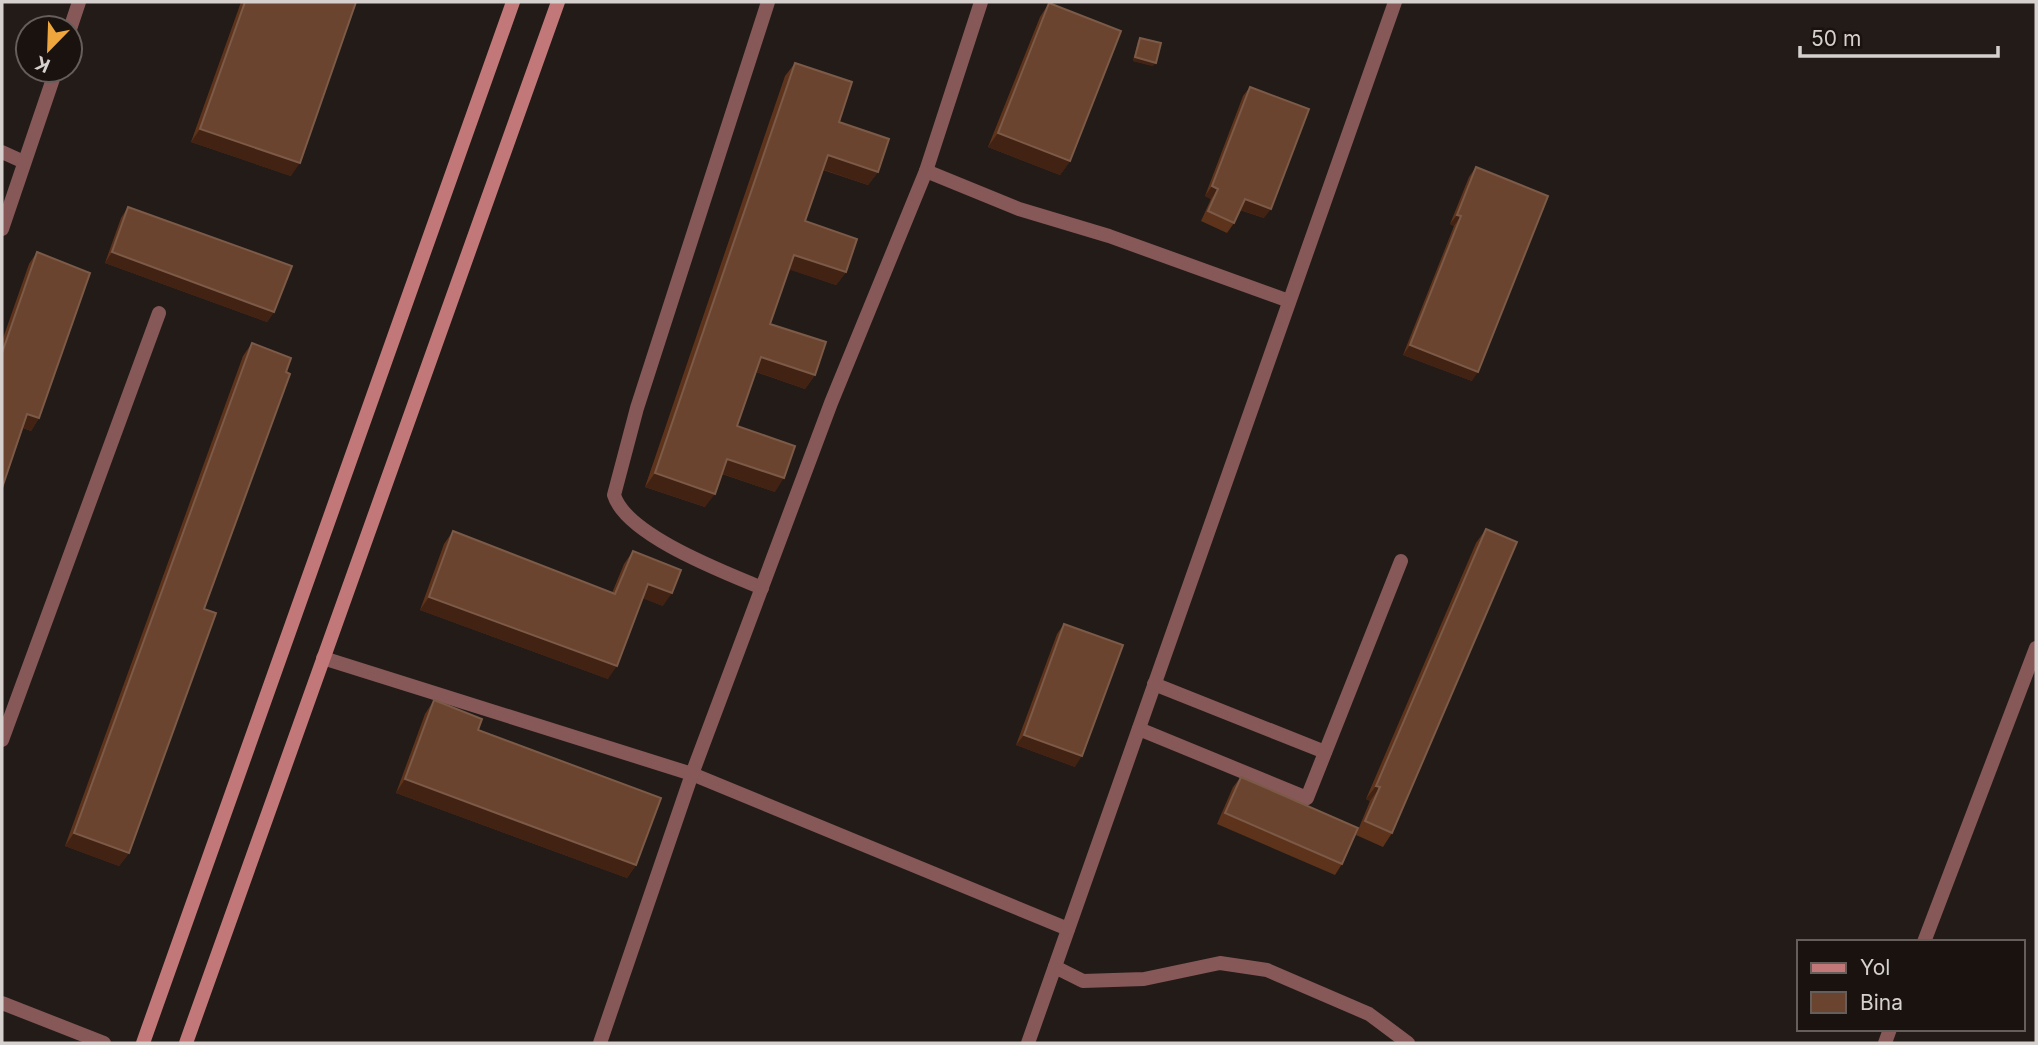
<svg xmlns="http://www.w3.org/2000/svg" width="2038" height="1045" viewBox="0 0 2038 1045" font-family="Inter,sans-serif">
<rect width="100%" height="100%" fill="#221b18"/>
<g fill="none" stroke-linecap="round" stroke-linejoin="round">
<!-- street -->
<g stroke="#865857" stroke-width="14">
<polyline points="70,29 79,2"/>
<polyline points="2,152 24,162"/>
<polyline points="926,171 1019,209 1109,236 1289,301"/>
<polyline points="2,229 56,70"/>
<path d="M 762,588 C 724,572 626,535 614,495 L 637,408 L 768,2"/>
<polyline points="323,658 692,774 1068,929"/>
<polyline points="1154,684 1325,752"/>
<polyline points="1139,729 1307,798 1401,561"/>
<polyline points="2,740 159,313"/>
<polyline points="1924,942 2036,648"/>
<polyline points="1055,967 1083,981 1144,979 1220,963 1267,970 1369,1014 1408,1043"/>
<polyline points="2,1003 104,1043"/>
<polyline points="600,1043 692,774 831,403 926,171 981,2"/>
<polyline points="1028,1043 1395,2"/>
<polyline points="1885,1043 1890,1029"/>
</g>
<!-- secondary -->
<g stroke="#c27878" stroke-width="14">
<polyline points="143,1043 513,2"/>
<polyline points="186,1043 558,2"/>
</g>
</g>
<!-- wall -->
<g fill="#5e331c">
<polygon points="241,2 356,2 291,176 191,142"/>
<polygon points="1049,3 1070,161 1060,175 988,147 1040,17"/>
<polygon points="1140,38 1153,66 1133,61 1138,41"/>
<polygon points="795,63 878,172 868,185 823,170 805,221 846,272 836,285 789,269 770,324 815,375 805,389 756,372 737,426 775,492 722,474 705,507 645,487 785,76"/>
<polygon points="1250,87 1264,218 1240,210 1234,223 1227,233 1201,221 1211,199 1205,196 1243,96"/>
<polygon points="1476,167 1472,381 1403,355 1454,226 1450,224 1469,177"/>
<polygon points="128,207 274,312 267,322 105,263 121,218"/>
<polygon points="37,252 39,418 31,431 23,428 2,488 2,341 29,264"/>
<polygon points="252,343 204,609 129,853 119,866 65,846 243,356"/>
<polygon points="1486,529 1392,833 1383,847 1356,835 1370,801 1366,799 1476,543"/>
<polygon points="453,531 612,593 624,564 633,551 663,606 643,598 608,679 420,610 444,544"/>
<polygon points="1064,624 1075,767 1016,745 1057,634"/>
<polygon points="434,700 478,730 636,865 627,878 396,793 425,714"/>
<polygon points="1241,777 1342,864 1335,875 1217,824 1233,787"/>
</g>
<!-- shaded-wall -->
<g fill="#412213">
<polygon points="1135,57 1156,63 1153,66 1133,61"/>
<polygon points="200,129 300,163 291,176 191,142"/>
<polygon points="998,133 1070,161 1060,175 988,147"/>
<polygon points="828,155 878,172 868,185 819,168"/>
<polygon points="1212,186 1218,189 1211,199 1205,196"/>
<polygon points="1245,199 1271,209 1264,218 1238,209"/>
<polygon points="1457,215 1461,216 1454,226 1450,224"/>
<polygon points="112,252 274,312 267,322 105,263"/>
<polygon points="794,255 846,272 836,285 784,268"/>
<polygon points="1410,345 1478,372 1472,381 1403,355"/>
<polygon points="761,357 815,375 805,389 751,370"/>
<polygon points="27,414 39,418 31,431 19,426"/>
<polygon points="727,459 784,478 775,492 717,472"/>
<polygon points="655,473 715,494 705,507 645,487"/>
<polygon points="648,584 672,593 663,606 639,597"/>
<polygon points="429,597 617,666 608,679 420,610"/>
<polygon points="1024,735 1082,756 1075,767 1016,745"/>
<polygon points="405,779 636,865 627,878 396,793"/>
<polygon points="1376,786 1380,787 1370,801 1366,799"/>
<polygon points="74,833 129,853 119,866 65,846"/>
</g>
<!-- building -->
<g fill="#6b442f" stroke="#7c5a48" stroke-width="2">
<polygon points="245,2 356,2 300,163 200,129"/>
<polygon points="1049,3 1121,31 1070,161 998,133"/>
<polygon points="1140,38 1161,43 1156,63 1135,57"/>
<polygon points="795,63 852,82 839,122 889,139 878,172 828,155 805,221 857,239 846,272 794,255 770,324 826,342 815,375 761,357 737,426 795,446 784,478 727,459 715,494 655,473"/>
<polygon points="1250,87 1309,109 1271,209 1245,199 1234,223 1208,211 1218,189 1212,186"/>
<polygon points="1476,167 1548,196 1478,372 1410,345 1461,216 1457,215"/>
<polygon points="128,207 292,266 274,312 112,252"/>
<polygon points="37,252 90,273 39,418 27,414 2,488 2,353"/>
<polygon points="252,343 291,358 286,372 290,374 204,609 216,613 129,853 74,833"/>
<polygon points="1486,529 1517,542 1392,833 1365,821 1380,787 1376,786"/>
<polygon points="453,531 615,594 633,551 681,570 672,593 648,584 617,666 429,597"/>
<polygon points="1064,624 1123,645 1082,756 1024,735"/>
<polygon points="434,700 482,719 478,730 661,798 636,865 405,779"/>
<polygon points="1241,777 1358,828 1342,864 1225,813"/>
</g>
<!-- border -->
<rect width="2038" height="1045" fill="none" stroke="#d6d1ce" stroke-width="7"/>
<!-- legend -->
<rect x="1797" y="940" width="228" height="91" fill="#19120f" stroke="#655e5b" stroke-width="2"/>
<rect x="1811" y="963" width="35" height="10" fill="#c27878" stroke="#655e5b" stroke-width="2"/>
<text x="1860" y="975" font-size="21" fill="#d6d1ce">Yol</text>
<rect x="1811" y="992" width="35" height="21" fill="#6b442f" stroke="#655e5b" stroke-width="2"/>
<text x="1860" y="1010" font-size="21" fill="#d6d1ce">Bina</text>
<!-- north arrow -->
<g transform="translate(49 49) rotate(203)"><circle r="33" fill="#19120f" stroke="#655e5b" stroke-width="2"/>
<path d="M0-5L12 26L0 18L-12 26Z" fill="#efa73d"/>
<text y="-10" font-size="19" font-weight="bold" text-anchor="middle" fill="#d6d1ce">K</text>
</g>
<!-- scale -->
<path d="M1800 46v10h198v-10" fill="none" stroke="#d6d1ce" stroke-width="3.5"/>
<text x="1811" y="46" font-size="21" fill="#d6d1ce" stroke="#19120f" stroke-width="5" paint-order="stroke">50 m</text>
</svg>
